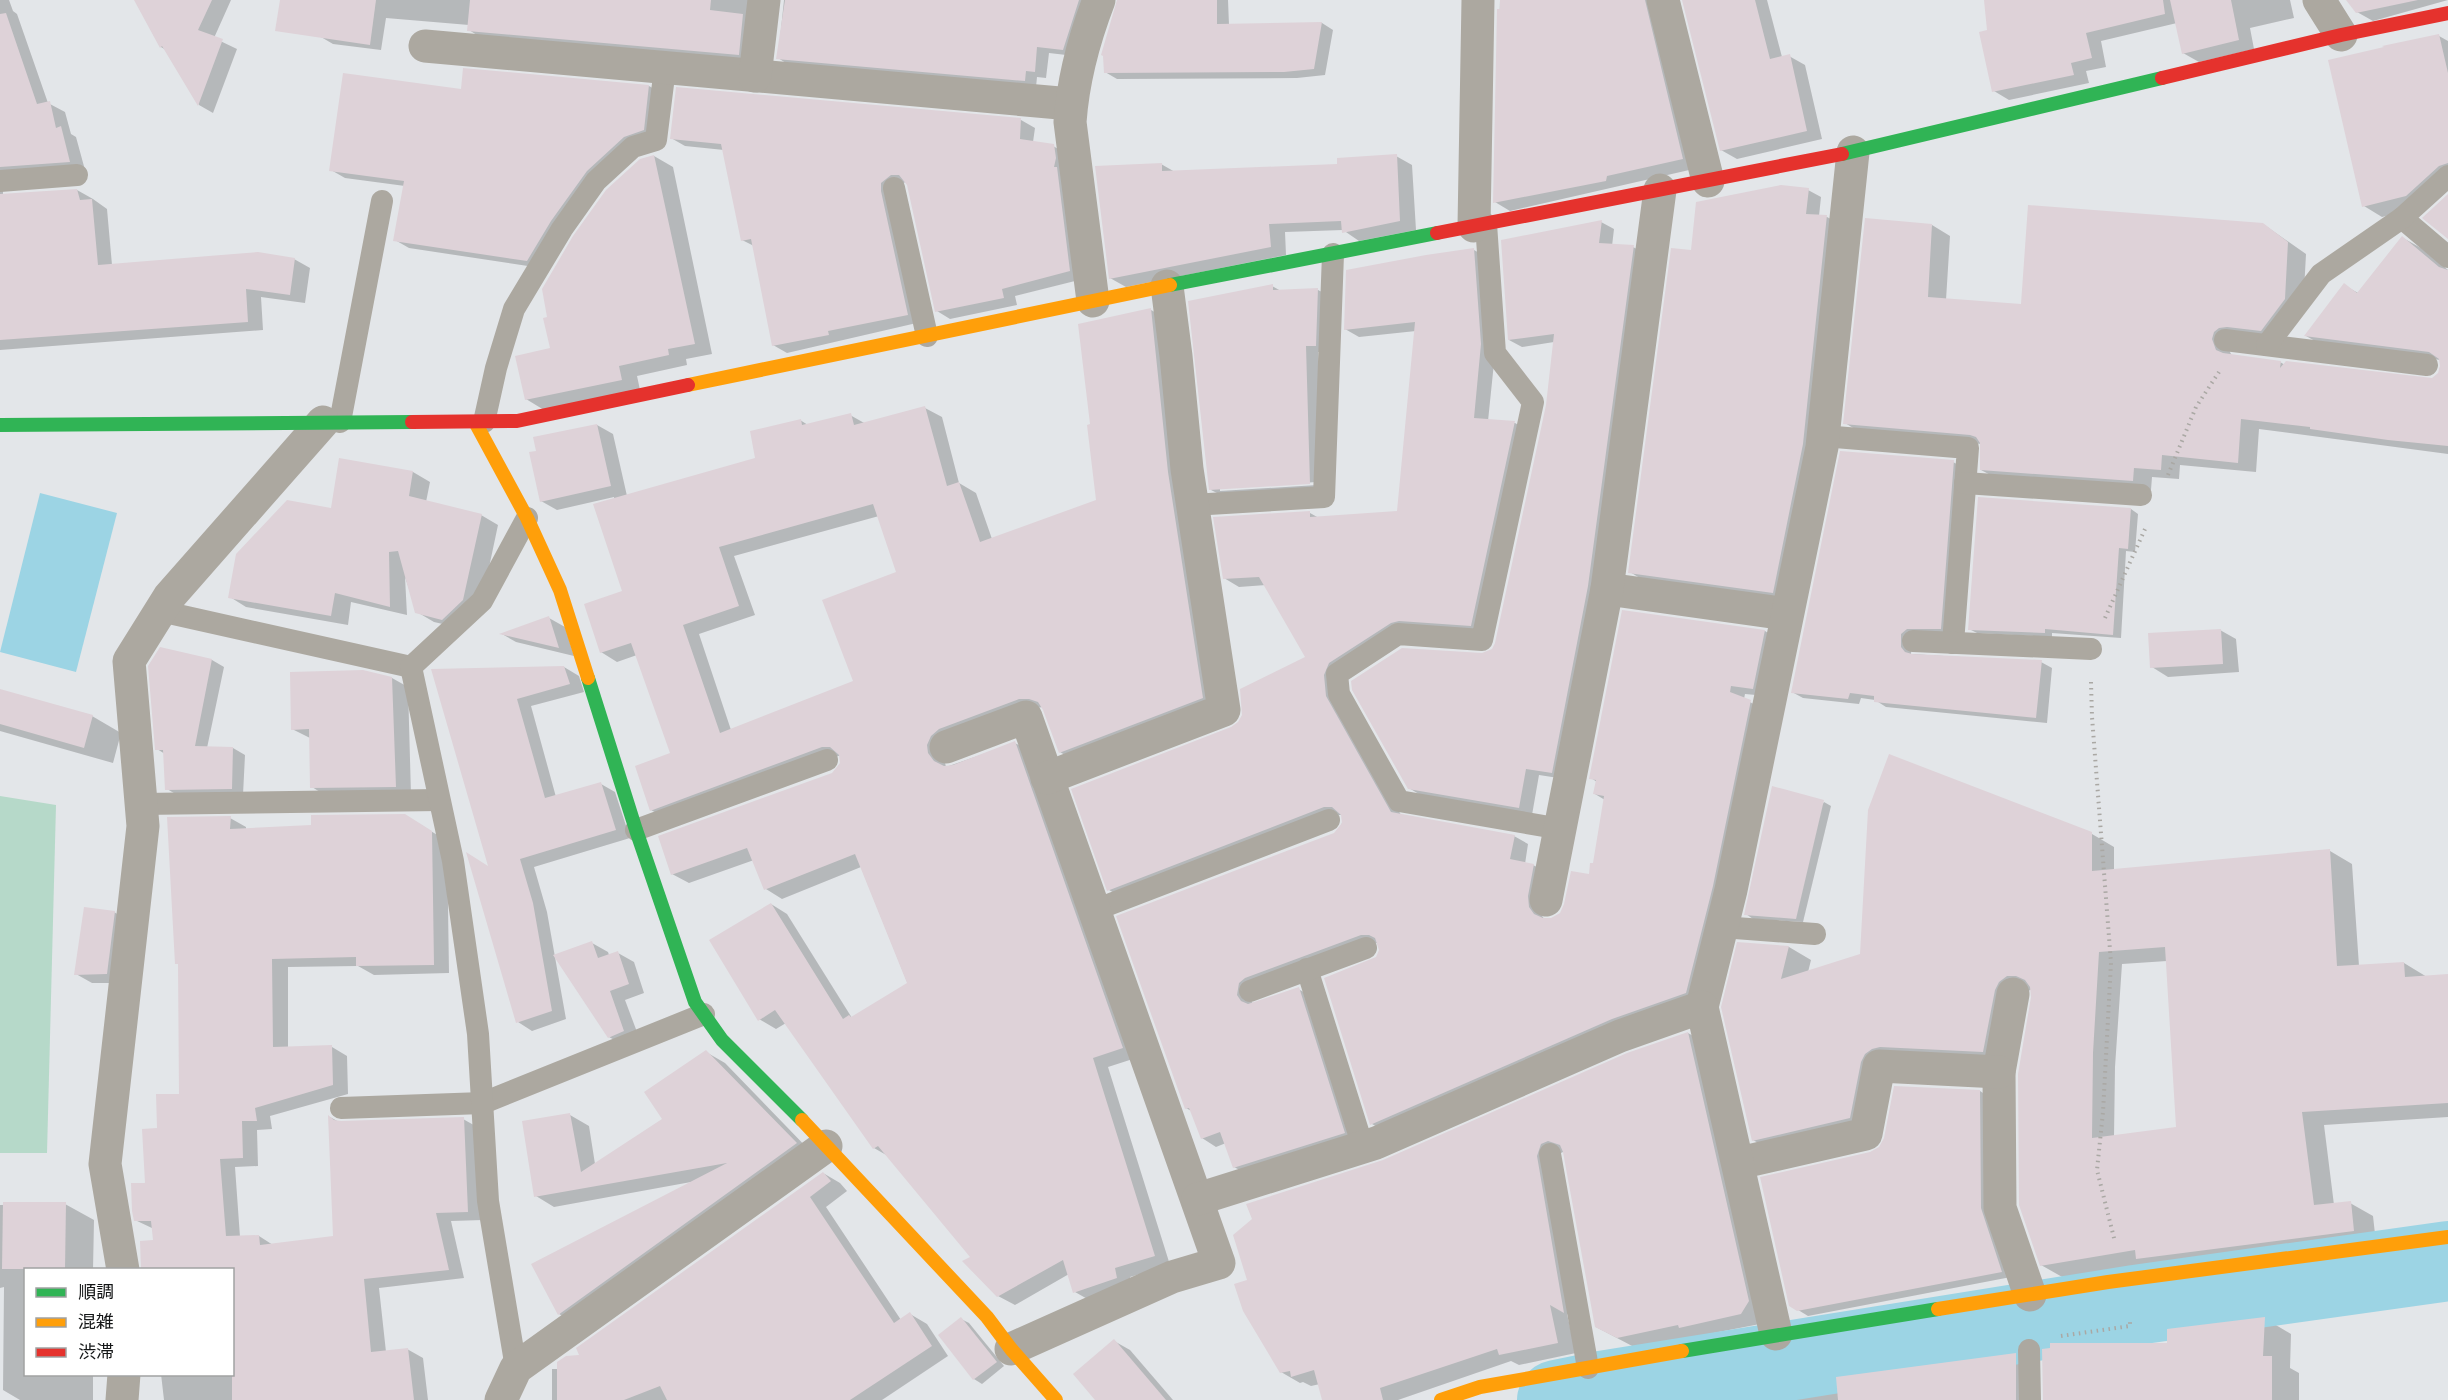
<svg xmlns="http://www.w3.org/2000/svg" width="2448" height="1400" viewBox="0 0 2448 1400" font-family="'Roboto Condensed','Noto Sans JP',sans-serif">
<rect width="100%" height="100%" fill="#e3e6e9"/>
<!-- green -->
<polygon fill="#b6d9c9" points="0,796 56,805 47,1153 0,1153"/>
<!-- water -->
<polygon fill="#9cd4e4" points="40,493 117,513 76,672 0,652"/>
<!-- shadow -->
<g fill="#0003" fill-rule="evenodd">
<polygon points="0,0 9,0 13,11 17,14 48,103 65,112 71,134 76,137 85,170 3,185 3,196 77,190 93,199 107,209 112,265 294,259 310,268 305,303 261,297 263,330 0,350"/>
<polygon points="135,0 231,0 214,38 237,49 213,113 199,105 166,50 161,47"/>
<polygon points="325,0 759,0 750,61 480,37 469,30 469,25 386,18 381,50 333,44 321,37"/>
<polygon points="784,0 1090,0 1075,56 1049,53 1046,78 1037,77 1036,87 789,65 778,58"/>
<polygon points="1118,0 1228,0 1229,25 1322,23 1333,30 1325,75 1297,78 1117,79 1105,72"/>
<polygon points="1500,0 1663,0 1698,168 1510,211 1495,202"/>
<polygon points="1684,0 1767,0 1782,57 1789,56 1805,65 1822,139 1737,159 1721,150"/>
<polygon points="1986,0 2290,0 2294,18 2250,28 2254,49 2199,62 2183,53 2177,23 2101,41 2106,67 2086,71 2089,83 2009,100 1994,91"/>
<polygon points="2348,0 2448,0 2373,21 2357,12"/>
<polygon points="2439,36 2448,41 2448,185 2424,206 2382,217 2364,206"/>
<polygon points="649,86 663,94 657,137 638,144 541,268 409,248 395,240 405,186 345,178 331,170 462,91"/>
<polygon points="677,89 1021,120 1035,128 1033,142 1053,146 1067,154 1083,279 1015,296 1017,305 950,319 937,311 909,184 905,182 895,191 921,322 787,353 773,345 754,246 742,240 724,150 685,146 671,138"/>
<polygon points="654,156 673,167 712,354 686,359 687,365 637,376 640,390 544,410 526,399 551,349 549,318"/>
<polygon points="1396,156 1412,165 1416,230 1359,241 1343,230 1285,232 1286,255 1126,287 1110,278 1161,164 1175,172 1339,165"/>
<polygon points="1808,190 1821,197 1819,216 1827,217 1840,224 1786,600 1643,580 1630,572 1692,252"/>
<polygon points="1601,222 1614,229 1612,246 1633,247 1646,254 1565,779 1539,775 1532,815 1422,796 1409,788 1482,655 1493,650 1497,643 1548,405 1554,342 1522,347 1509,340"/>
<polygon points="2263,224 2306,254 2303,310 2279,340 2229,350 2232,356 2280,362 2285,365 2432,379 2439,374 2441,360 2324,346 2306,336 2344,285 2358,293 2403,238 2421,248 2448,270 2448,454 2259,429 2256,472 2180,465 2179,479 2152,477 2151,490 2000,480 1981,470 1982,444 1863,434 1845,423 1932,225 1950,236 1946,300 2022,306"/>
<polygon points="1474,250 1488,258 1495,353 1488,421 1515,423 1529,431 1485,633 1414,628 1343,671 1340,705 1401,815 1514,836 1528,844 1525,864 1533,865 1548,873 1541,905 1542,916 1545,920 1552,919 1561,914 1590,876 1594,865 1605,800 1595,794 1597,782 1591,778 1623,612 1765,631 1779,640 1767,696 1745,694 1744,699 1765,710 1700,1000 1386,1132 1372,1124 1377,958 1381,950 1377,943 1260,986 1250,998 1253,1004 1298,989 1313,997 1358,1141 1249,1175 1234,1167 1226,1143 1216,1147 1202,1138 1193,1112 1186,1108 1118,917 1335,834 1341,829 1343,815 1339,815 1123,898 1109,890 1232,729 1307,658 1266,585 1239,587 1224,578 1310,513 1319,518 1399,512 1416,331 1359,337 1345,329"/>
<path d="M 1272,286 L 1281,291 L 1318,290 L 1330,296 L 1327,352 L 1318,352 L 1321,490 L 1223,496 L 1211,490 ZM 1317,482 L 1317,485 L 1220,491 L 1220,488 Z"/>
<path d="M 1151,310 L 1167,319 L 1219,707 L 1076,762 L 1060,752 L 1043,707 L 1036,708 L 943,754 L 946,767 L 1015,743 L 1031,752 L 1139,1057 L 1108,1067 L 1170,1265 L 1130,1277 L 1133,1287 L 1091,1301 L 1075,1292 L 1069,1274 L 1015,1305 L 998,1296 L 972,1257 L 888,1156 L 874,1148 L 786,1023 L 776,1029 L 759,1019 L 771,904 L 787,914 L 852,1018 L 908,984 L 861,867 L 782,899 L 766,889 L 754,860 L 689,883 L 672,874 L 833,774 L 842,763 L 841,755 L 667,819 L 651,810 L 672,753 L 637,655 L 617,662 L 601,652 L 624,592 L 614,497 L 557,510 L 541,501 L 537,452 L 597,425 L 613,434 L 627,496 L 757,459 L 800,420 L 808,425 L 850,415 L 866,424 L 925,408 L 942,417 L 959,483 L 976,493 L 992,539 L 1098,501 L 1092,426 ZM 879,516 L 898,573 L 855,682 L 731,730 L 699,634 L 755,615 L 734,556 Z"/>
<polygon points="340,460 413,472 430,482 426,502 481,515 498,525 480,610 460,628 434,622 417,612 405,577 407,615 351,602 348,625 246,607 230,597 332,509"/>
<polygon points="1953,462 1964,468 1951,634 1912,641 1911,654 2041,662 2052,668 2047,723 1886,707 1875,700 1861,698 1859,704 1803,698 1792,692"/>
<polygon points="2131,509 2138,514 2135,552 2126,551 2121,638 2052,633 2052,637 1977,633 1969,629"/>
<polygon points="549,618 565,627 574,656 516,642 502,634"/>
<polygon points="2220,630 2236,639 2239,672 2168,677 2152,667"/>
<polygon points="160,649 212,660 224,667 207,748 233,748 245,755 243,795 179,796 167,789 165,754 157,749"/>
<polygon points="564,667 579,676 584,692 531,706 556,797 601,784 615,792 630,838 534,867 547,912 566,1019 532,1031 518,1022 490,868 433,670"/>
<polygon points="392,678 408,687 411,795 328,797 312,787 310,738 292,729"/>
<polygon points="0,691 92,716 121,733 113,763 0,731"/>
<polygon points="1824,802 1831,806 1803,922 1753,919 1746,914"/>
<polygon points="230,818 246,827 246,830 421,825 447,841 449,973 374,975 358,966 288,967 288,1048 332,1047 347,1056 348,1094 270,1116 272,1129 257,1130 258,1166 235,1167 240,1237 259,1236 273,1245 334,1237 330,1117 339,1122 463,1119 479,1128 483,1220 451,1221 464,1278 379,1288 386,1352 407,1349 423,1358 428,1400 164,1400 161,1374 232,1374 232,1270 158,1270 154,1229 135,1220 159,1130 181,1095 180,965 177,963"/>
<path d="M 2092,834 L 2114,847 L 2114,871 L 2330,851 L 2352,864 L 2359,966 L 2404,963 L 2427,977 L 2448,976 L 2448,1117 L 2324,1125 L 2334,1205 L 2350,1203 L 2373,1216 L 2376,1243 L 2064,1278 L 2041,1265 L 2032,989 L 2021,995 L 2006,1065 L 1895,1061 L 1872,1131 L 1775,1153 L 1753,1140 L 1739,943 L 1789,947 L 1811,960 L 1808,972 L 1862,955 ZM 2167,961 L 2178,1129 L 2114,1137 L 2115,1067 L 2122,964 Z"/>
<polygon points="114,912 130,922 123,983 92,983 76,974"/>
<polygon points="592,943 608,952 609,955 618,953 634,962 644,993 625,1000 640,1040 625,1046 609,1037"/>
<polygon points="1688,1033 1707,1044 1760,1324 1636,1348 1596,1327 1565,1151 1559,1154 1582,1321 1567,1314 1576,1353 1519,1365 1511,1361 1398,1400 1324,1400 1320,1384 1311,1386 1303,1382 1300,1383 1281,1372 1249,1280 1384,1162"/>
<polygon points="706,1052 725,1063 814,1155 577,1324 559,1314 691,1182 554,1207 536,1196 570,1115 589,1126 595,1164 664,1120"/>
<polygon points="1980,1091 1989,1097 2011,1277 1808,1316 1790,1305 1871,1154"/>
<polygon points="823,1173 840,1183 847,1191 826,1207 901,1320 910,1314 927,1324 948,1356 882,1400 552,1400 552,1369 559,1369 582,1357"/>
<polygon points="65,1204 94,1220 93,1270 26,1270 26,1374 93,1374 93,1400 20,1400 3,1390 4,1287 0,1288 0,1205"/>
<polygon points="2264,1318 2291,1334 2290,1368 2299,1373 2299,1400 2046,1400 2168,1344"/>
<polygon points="961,1319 969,1323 1004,1366 982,1384 974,1379 940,1336"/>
<polygon points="1114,1341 1130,1350 1173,1400 1097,1400"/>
<polygon points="2015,1355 2030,1363 2031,1400 1762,1400 1800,1387"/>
</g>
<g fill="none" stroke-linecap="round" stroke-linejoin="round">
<!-- river -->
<polyline stroke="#9cd4e4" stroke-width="80" points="1557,1400 1601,1391 2135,1305 2448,1261"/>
</g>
<!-- building -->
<g fill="#ded2d8" fill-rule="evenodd">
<polygon points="134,0 212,0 198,30 223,39 198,106 162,46 160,48"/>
<polygon points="280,0 376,0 370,45 275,31"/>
<polygon points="470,0 711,0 710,10 743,14 739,55 467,31"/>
<polygon points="785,0 1079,0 1063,50 1037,47 1035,72 1026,71 1025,81 776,59"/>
<polygon points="1117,0 1217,0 1217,24 1322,22 1314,69 1284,72 1104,73 1103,56 1101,55"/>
<polygon points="1500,0 1645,0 1683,159 1607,176 1606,181 1493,203 1497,9 1500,9"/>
<polygon points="1682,0 1755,0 1770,59 1790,54 1807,131 1720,151"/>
<polygon points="1984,0 2163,0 2165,14 2086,33 2092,58 2071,63 2074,75 1992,92 1979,32 1987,30"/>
<polygon points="2170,0 2231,0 2239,40 2182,54"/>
<polygon points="2346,0 2418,0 2356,13"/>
<polygon points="6,13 37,104 50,101 56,128 61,126 70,162 0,167 0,14"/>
<polygon points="2439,34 2448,73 2448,163 2439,166 2406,196 2362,207 2328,60 2384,47 2382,46"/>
<polygon points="463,68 649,85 644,130 624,137 587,171 551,221 527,261 393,241 404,181 329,171 343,73 461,89"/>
<polygon points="676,87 1021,118 1020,139 1054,144 1056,158 1054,167 1057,167 1070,271 1002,289 1004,298 935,312 907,185 899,175 891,175 881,183 881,191 908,315 828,331 829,335 772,346 751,239 741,241 721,144 670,139"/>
<polygon points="1397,154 1400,221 1342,233 1341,221 1269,224 1271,247 1109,279 1095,166 1162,163 1162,171 1337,164 1337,158"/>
<polygon points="654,155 695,344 668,349 669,355 619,366 622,380 525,400 515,356 550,348 543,318 547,317 542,289 573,236 606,190 640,159"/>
<polygon points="1781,185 1809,188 1806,214 1827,215 1803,444 1773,593 1628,573 1671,248 1691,250 1696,202"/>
<polygon points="77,189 80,200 92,199 98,265 258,252 295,258 290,295 246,289 248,322 0,340 0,194"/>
<polygon points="2448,194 2448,239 2422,218"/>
<polygon points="2028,205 2263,223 2288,242 2285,299 2261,331 2227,327 2219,328 2214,332 2212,339 2216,350 2223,353 2281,361 2280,368 2286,361 2432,378 2438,373 2440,366 2439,359 2429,352 2304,336 2344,283 2357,293 2402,236 2439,267 2448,270 2448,446 2388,440 2310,429 2310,427 2241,419 2238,463 2162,455 2161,470 2134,468 2133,481 1980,470 1980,443 1976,437 1970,435 1843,424 1865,218 1932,224 1928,297 2021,304"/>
<polygon points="1602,220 1599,243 1634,245 1588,586 1552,773 1526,769 1519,808 1408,789 1352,690 1351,681 1402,648 1482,653 1492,649 1495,643 1546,405 1554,334 1508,340 1501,240"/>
<polygon points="1474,248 1481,344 1474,418 1515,421 1471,626 1399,621 1391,623 1329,663 1324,675 1326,696 1391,812 1515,835 1510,859 1534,864 1528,896 1529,907 1534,914 1543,918 1551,918 1560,913 1564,904 1571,871 1589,874 1590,863 1593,863 1604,796 1593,794 1596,780 1589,779 1622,610 1765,630 1753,689 1731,686 1730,692 1751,700 1713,886 1686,993 1612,1019 1370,1125 1324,978 1376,957 1379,950 1375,938 1369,935 1361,935 1245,978 1239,983 1237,995 1241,1001 1248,1004 1299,987 1345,1133 1233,1168 1220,1132 1201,1139 1189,1108 1185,1109 1116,916 1334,833 1342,823 1341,815 1332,807 1324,807 1107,891 1071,789 1231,727 1238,722 1242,715 1240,689 1305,657 1259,577 1223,579 1213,517 1310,511 1310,517 1397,511 1415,322 1344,330 1346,270 1426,255"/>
<polygon points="1273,284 1273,290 1318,288 1316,346 1306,346 1310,484 1209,490 1188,301"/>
<path d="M 1151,308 L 1168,472 L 1203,698 L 1059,753 L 1043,710 L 1038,702 L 1029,699 L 1019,699 L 939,729 L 931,736 L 927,745 L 928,753 L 934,761 L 944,766 L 953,765 L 1015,741 L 1123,1048 L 1093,1058 L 1155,1256 L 1115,1268 L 1117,1278 L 1073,1293 L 1063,1260 L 997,1297 L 962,1261 L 970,1257 L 878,1146 L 873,1149 L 775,1010 L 758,1021 L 709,940 L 771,903 L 843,1019 L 849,1015 L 851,1017 L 907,983 L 855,854 L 764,890 L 747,848 L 671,875 L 658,836 L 832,773 L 840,763 L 839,755 L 830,747 L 822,747 L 650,811 L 635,766 L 670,753 L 631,643 L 600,653 L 584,604 L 622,591 L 593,504 L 755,458 L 750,431 L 801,419 L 802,425 L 851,413 L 854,425 L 925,406 L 947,486 L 959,482 L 980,542 L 1096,500 L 1087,425 L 1090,424 L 1078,324 ZM 873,504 L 896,572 L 822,600 L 853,681 L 720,733 L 683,625 L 739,606 L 719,547 Z"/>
<polygon points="597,424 611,486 540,502 529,452 536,451 533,437"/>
<polygon points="1840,451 1954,460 1941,629 1907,629 1901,634 1901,647 1905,652 1912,654 2042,660 2036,718 1874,702 1874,696 1850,693 1848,699 1791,693"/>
<polygon points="339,458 413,471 409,496 482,514 463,600 442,620 415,613 398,551 389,552 390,607 335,593 331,616 228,598 236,554 287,500 331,508"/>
<polygon points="1978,497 2131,508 2128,549 2119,548 2113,635 2045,629 2045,633 1968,630"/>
<polygon points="549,616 559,648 499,634"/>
<polygon points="2221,629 2223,664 2150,668 2148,633"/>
<polygon points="160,647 212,659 195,746 233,747 232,789 165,790 163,750 155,750 148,666"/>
<polygon points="564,666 570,684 517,699 545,798 601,782 616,830 520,859 533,903 552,1011 516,1023 466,852 488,866 431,669"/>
<polygon points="363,670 392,677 396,787 310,788 309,729 291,730 290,672"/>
<polygon points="0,689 93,715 84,748 0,724"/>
<path d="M 1889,754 L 2092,832 L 2092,871 L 2330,849 L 2337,966 L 2404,962 L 2405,977 L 2448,974 L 2448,1103 L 2302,1112 L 2314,1205 L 2351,1201 L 2354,1231 L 2136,1259 L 2135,1250 L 2040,1266 L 2019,1205 L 2018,1074 L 2031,997 L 2030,987 L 2025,980 L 2016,976 L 2007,976 L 1999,982 L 1995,990 L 1983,1052 L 1880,1047 L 1872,1049 L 1865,1054 L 1861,1062 L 1850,1118 L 1752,1141 L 1721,1007 L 1737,942 L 1789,946 L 1781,979 L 1860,954 L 1868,810 ZM 2165,947 L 2176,1127 L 2092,1138 L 2093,1053 L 2099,952 Z"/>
<polygon points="1772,786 1824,800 1796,919 1744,915"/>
<polygon points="405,814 432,831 434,965 356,966 356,957 272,959 273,1047 332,1045 333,1085 255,1108 257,1121 242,1121 243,1158 220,1159 226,1236 259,1235 260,1245 333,1236 328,1115 334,1120 341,1121 464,1117 468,1212 436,1213 449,1270 364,1279 371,1352 408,1348 414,1400 232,1400 232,1269 141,1269 140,1241 153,1240 151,1221 134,1221 132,1211 131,1183 145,1183 142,1129 157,1128 156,1094 179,1094 178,964 175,964 167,817 231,816 230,829 311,825 311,815"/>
<polygon points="84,907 115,911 107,974 74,975"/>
<polygon points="592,941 598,958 618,951 629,984 610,991 624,1031 608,1038 553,955"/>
<polygon points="1688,1032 1749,1301 1741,1314 1679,1328 1678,1325 1617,1338 1595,1327 1563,1152 1560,1145 1548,1141 1541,1144 1537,1156 1564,1313 1550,1305 1558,1343 1499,1355 1497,1349 1380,1388 1383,1400 1322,1400 1314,1370 1291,1377 1290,1371 1280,1373 1243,1311 1234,1284 1247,1280 1233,1235 1252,1219 1246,1204 1383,1160 1627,1053"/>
<polygon points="706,1050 797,1143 558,1315 531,1264 727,1163 534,1197 522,1121 570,1113 581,1172 662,1119 644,1092"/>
<polygon points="1894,1086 1980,1090 1981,1208 2002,1272 1797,1311 1789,1306 1760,1177 1870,1152 1879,1147 1884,1138"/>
<polygon points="823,1172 831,1181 810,1197 894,1323 910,1312 932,1346 850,1400 667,1400 660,1386 624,1400 557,1400 557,1362 566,1356 579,1355 576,1348"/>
<polygon points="3,1202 66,1202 65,1269 2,1269"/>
<polygon points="961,1317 997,1362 973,1380 938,1335"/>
<polygon points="2265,1317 2263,1356 2272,1356 2272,1400 2043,1400 2042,1349 2050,1348 2050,1343 2167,1343 2167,1329"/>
<polygon points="1114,1339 1166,1400 1095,1400 1073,1374"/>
<polygon points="2016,1353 2016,1400 1838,1400 1836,1377"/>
</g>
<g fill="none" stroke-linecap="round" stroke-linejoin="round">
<!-- path -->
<g stroke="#aaa8a4" stroke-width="4" stroke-dasharray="1.5 4.5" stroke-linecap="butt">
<polyline points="2168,475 2196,407 2219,372"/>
<polyline points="2105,618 2145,529"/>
<polyline points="2091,682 2092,717 2111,963 2103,1112 2097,1170 2115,1242"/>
<polyline points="2061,1336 2130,1326 2130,1320"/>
</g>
<!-- lane -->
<g stroke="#aca8a0" stroke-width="22">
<polyline points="0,181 77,175"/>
<polyline points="894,188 927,336"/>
<polyline points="2402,218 2448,257"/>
<polyline points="1486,224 1495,353 1533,402 1482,640 1398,634 1337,674 1339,694 1399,801 1561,829"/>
<polyline points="2225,340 2427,365"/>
<polyline points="2267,345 2321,274 2402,218 2448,176"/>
<polyline points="340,422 382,201"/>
<polyline points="484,422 496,368 514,309 562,229 596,181 633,147 656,140 665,68"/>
<polyline points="1823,436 1968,448 1953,643"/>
<polyline points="1965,483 2141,495"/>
<polyline points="1192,505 1324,497 1333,254"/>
<polyline points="160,611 411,667"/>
<polyline points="1913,641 2091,649"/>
<polyline points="141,804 439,800"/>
<polyline points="636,830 827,760"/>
<polyline points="1095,910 1329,820"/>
<polyline points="1722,927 1815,934"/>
<polyline points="1307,969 1363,1147"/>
<polyline points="1250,991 1366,948"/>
<polyline points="341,1108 483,1103 704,1014"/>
<polyline points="1550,1154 1588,1368"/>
<polyline points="2029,1350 2030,1400"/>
<polyline points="516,1368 488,1201 478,1034 453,861 411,667 482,601 527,518"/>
</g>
<!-- street -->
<g stroke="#aca8a0" stroke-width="33">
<polyline points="1663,0 1708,181"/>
<polyline points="2319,0 2341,35"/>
<polyline points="425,46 1071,104"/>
<polyline points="755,76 764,0"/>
<polyline points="1474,226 1478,0"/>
<path d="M 1093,301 L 1070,122 C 1073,80 1084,39 1099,0"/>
<polyline points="1607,589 1787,614"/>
<polyline points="946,747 1026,717 1219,1263 1172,1277 1011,1349"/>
<polyline points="1047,778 1224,710 1187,469 1176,356 1167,286"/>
<polyline points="1546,900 1607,589 1660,190"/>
<polyline points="2013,994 1999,1072 2000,1208 2030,1295"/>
<polyline points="1702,1007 1731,890 1822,447 1853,152"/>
<polyline points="1739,1163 1866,1134 1879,1066 1999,1072"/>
<polyline points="1198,1199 1376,1143 1620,1036 1702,1007 1776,1334"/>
<polyline points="123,1270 105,1164 143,826 129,661 169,597 323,422"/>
<polyline points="122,1400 124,1374"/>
<polyline points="501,1400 516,1368 826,1146"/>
</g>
<!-- fast -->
<g stroke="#30b455" stroke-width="14">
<polyline points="1842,154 2162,78"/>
<polyline points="1170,285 1437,233"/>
<polyline points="0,425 412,422"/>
<polyline points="588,678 636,830 695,1002 722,1040 802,1120"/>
<polyline points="1682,1351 1938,1309"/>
</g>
<!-- slow -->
<g stroke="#ff9f0a" stroke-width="14">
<polyline points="688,385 1170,285"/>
<polyline points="475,422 527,518 560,590 588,678"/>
<polyline points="802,1120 987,1317 1011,1349 1056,1400"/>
<polyline points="1938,1309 2108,1282 2448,1237"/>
<polyline points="1441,1400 1480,1387 1682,1351"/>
</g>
<!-- jam -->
<g stroke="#e5322d" stroke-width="14">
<polyline points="2162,78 2341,35 2448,13"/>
<polyline points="1437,233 1842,154"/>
<polyline points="412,422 517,421 688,385"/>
</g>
</g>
<!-- legend -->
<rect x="24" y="1268" width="210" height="108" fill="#ffffff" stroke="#a1a2a2" stroke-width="1.5"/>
<rect x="36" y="1288" width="30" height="9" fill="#30b455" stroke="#a1a2a2" stroke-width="1.5"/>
<text x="78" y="1298" font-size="18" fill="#141617">順調</text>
<rect x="36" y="1318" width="30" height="9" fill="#ff9f0a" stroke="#a1a2a2" stroke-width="1.5"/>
<text x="78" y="1328" font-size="18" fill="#141617">混雑</text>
<rect x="36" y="1348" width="30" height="9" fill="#e5322d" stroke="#a1a2a2" stroke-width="1.5"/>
<text x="78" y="1358" font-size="18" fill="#141617">渋滞</text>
</svg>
